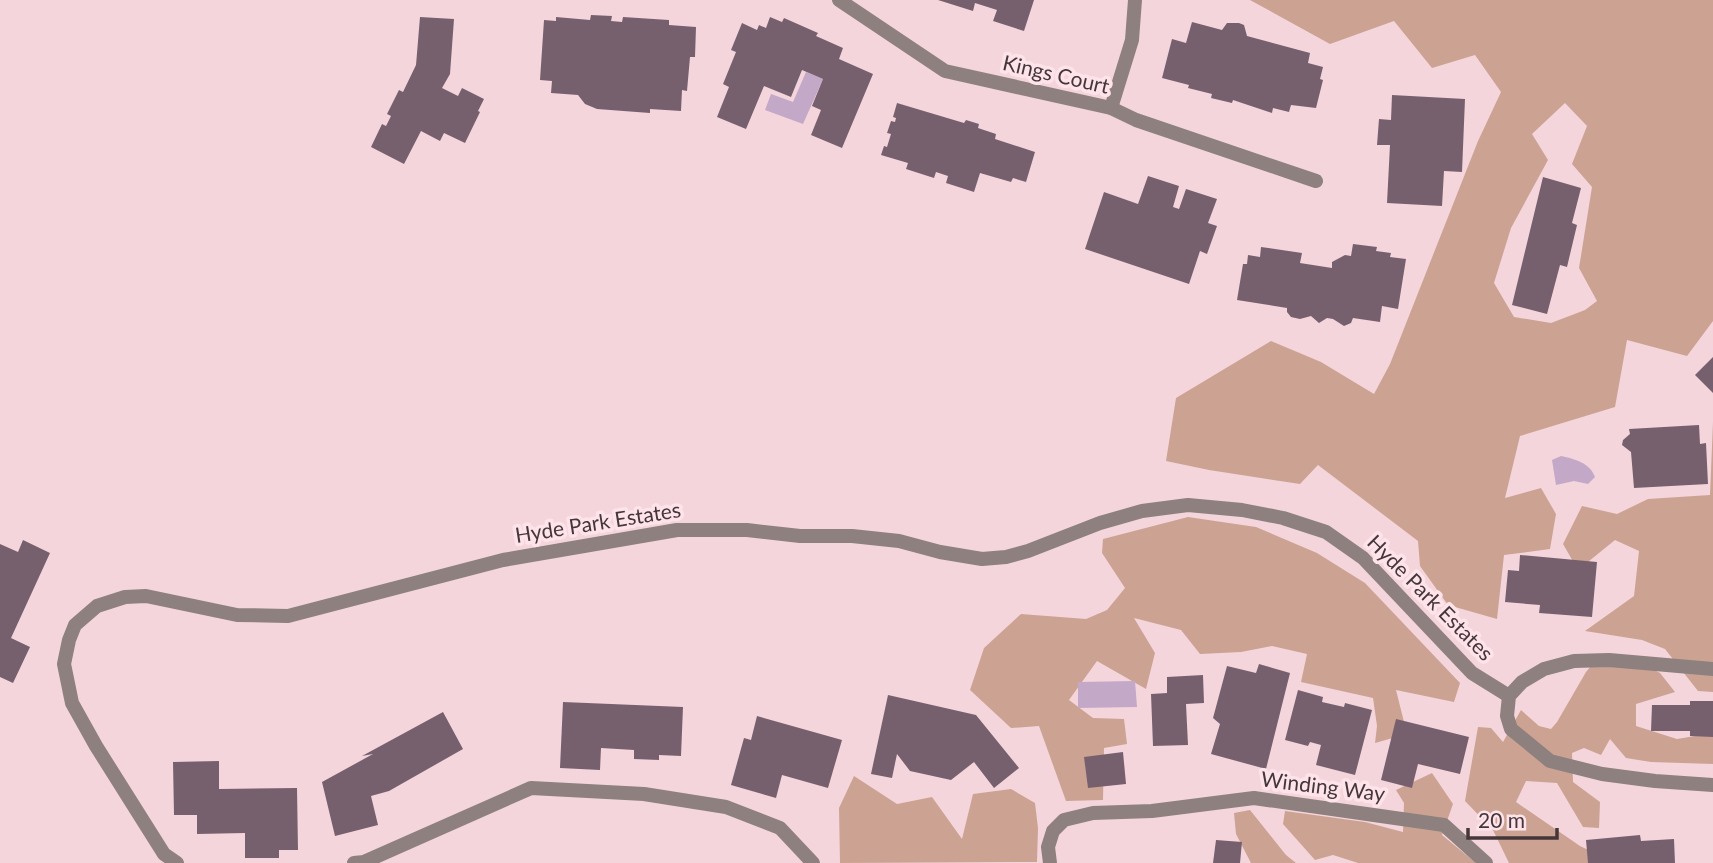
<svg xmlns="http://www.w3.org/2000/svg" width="1713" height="863" viewBox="0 0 1713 863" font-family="Lato,sans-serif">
<rect width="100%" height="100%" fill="#f4d5dc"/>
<!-- forest -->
<g fill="#cca392" fill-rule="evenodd">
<path d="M 1250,0 L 1713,0 L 1713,321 L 1687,356 L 1627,340 L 1615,407 L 1520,436 L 1505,498 L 1541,488 L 1556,514 L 1550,549 L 1504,555 L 1497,619 L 1448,605 L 1420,566 L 1418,541 L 1318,465 L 1300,484 L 1209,470 L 1166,461 L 1176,398 L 1271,341 L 1321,362 L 1374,394 L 1390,364 L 1478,141 L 1501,92 L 1475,55 L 1432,68 L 1394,21 L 1330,44 ZM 1565,103 L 1587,126 L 1572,164 L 1592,187 L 1579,268 L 1597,301 L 1585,310 L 1551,323 L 1514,317 L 1494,283 L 1511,228 L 1548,160 L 1532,134 Z"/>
<polygon points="1713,422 1713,692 1698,691 1665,649 1642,640 1585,631 1634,596 1639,551 1615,540 1578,570 1563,544 1582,506 1617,514 1648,499 1710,495"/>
<polygon points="1188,517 1256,527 1317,553 1365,583 1460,683 1454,702 1396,690 1407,734 1375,743 1377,726 1373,698 1301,682 1307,654 1272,646 1241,652 1200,654 1181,630 1134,618 1155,653 1146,689 1097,661 1069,700 1093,718 1124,719 1127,744 1104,748 1103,800 1066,801 1039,726 1011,728 970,690 984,648 1021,614 1086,619 1107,610 1125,588 1102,553 1103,539"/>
<polygon points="1601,654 1626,655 1660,673 1675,692 1636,704 1636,726 1677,739 1713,733 1713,764 1651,762 1626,758 1610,739 1601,755 1584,748 1572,753 1573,782 1600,802 1599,828 1583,827 1557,783 1526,781 1516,802 1580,846 1609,860 1610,863 1509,863 1493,830 1465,801 1478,727 1491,728 1503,742 1521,710 1539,726 1551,729 1557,722 1586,672"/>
<polygon points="1432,773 1453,804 1442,835 1476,863 1358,863 1333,855 1315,860 1283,824 1285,811 1365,822 1403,832 1404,803 1396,790"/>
<polygon points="854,776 897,804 932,797 962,839 973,794 1011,789 1035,803 1038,828 1037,862 840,863 839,808"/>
<polygon points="1250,810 1286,855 1296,863 1251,863 1236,834 1234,813"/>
</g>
<!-- water -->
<g fill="#c3a8c8">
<polygon points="806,72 823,79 803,124 765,110 771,94 793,102"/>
<path d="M 1561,456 C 1575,459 1590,463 1595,477 L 1588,484 L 1574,481 L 1556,485 L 1552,460 Z"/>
<polygon points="1135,681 1137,707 1078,708 1078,682"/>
</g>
<!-- building -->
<g fill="#77606e">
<polygon points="938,0 1034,0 1024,31 993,21 997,10 975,3 973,11"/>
<polygon points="591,15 612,16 611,21 622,22 623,17 669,20 669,25 696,27 695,57 690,57 687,91 682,90 681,111 650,109 650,113 597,109 585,104 578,95 551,93 552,81 540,80 544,20 556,21 556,17 590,20"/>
<polygon points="420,17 454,19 450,74 442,88 458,96 462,88 484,99 478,111 480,112 465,143 444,133 440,141 421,131 404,164 371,147 382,124 386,126 391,116 387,114 399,90 403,92 416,65"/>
<polygon points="770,17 782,22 784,18 818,33 816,36 843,48 839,59 873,74 842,148 811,135 821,110 812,106 823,79 802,70 791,97 764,86 746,129 717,117 729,87 723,84 736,52 731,50 742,23 757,30 759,25 766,28"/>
<polygon points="1192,22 1222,30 1227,23 1239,23 1244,25 1247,36 1310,53 1308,63 1323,67 1320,79 1323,80 1316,108 1291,105 1289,112 1273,108 1272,113 1233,100 1232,103 1211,98 1212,94 1188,88 1189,85 1162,78 1172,39 1186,43"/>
<polygon points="1392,95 1465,99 1462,172 1444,171 1442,206 1387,203 1390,145 1377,145 1379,119 1391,120"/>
<polygon points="897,103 964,123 966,120 979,124 978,128 996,134 995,139 1035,152 1026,182 1013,178 1011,182 980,173 974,192 946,183 948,176 936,172 934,178 906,169 908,163 881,155 884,146 887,147 891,134 887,133 891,121 895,122 896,118 893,117"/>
<polygon points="1148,176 1179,186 1173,207 1179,209 1186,189 1217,199 1208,223 1217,226 1207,254 1200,251 1189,284 1085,249 1104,192 1138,204"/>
<polygon points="1543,177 1581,188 1572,223 1577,225 1567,267 1560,265 1547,314 1512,305"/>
<polygon points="1353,244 1377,247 1376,251 1391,253 1390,257 1406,259 1398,309 1382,306 1380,322 1353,318 1351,323 1344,326 1333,319 1327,318 1319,323 1311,316 1300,319 1291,317 1287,312 1287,308 1237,300 1243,264 1247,264 1248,255 1260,257 1261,247 1302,253 1300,263 1332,268 1332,262 1345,255 1351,256"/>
<polygon points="1713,357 1713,393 1695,375"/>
<polygon points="1699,425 1700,444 1706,443 1708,484 1634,488 1631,452 1622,445 1623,440 1630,434 1629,429"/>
<polygon points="23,540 50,553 11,638 30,647 13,683 0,677 0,544 18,552"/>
<polygon points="1520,555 1597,562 1592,617 1539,613 1540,605 1505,602 1508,570 1519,571"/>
<polygon points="1259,664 1290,673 1266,769 1211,754 1220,724 1213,718 1227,666 1256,673"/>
<polygon points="1203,675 1204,703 1186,704 1188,745 1153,746 1151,694 1167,693 1167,677"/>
<polygon points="1298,690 1323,697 1322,702 1344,707 1345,703 1372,710 1355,775 1316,765 1321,745 1310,742 1308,746 1285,740"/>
<polygon points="888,695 976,715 1019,768 994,788 974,762 951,780 910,771 897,754 892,778 871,774"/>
<polygon points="1690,701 1713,701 1713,737 1690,736 1690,731 1651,731 1652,705 1690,705"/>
<polygon points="563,702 683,707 681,756 659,755 659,760 634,759 634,750 601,748 600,770 560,768"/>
<polygon points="443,712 463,749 389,791 371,796 378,825 335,836 322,782 373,754 362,756"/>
<polygon points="757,716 842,740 828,788 782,775 776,798 731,785 744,738 751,740"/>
<polygon points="1396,719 1469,737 1460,774 1418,764 1412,788 1381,780"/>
<polygon points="1123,752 1126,784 1088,788 1084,757"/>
<polygon points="219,761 219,789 297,788 298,850 279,850 279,858 245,858 245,833 197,834 197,815 174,815 173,762"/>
<polygon points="1640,835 1641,841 1674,839 1675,863 1588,863 1586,840"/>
<polygon points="1216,840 1242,842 1240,863 1213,863"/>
</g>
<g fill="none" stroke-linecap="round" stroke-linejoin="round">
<!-- street -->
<g stroke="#8d807f" stroke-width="14">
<polyline points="839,0 945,71 1111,108 1136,120 1316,181"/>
<polyline points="1111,108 1132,40 1135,0"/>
<polyline points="1713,669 1609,660 1574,661 1544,669 1522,682 1509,696 1507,716 1511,729 1550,761 1602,774 1655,781 1713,785"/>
<polyline points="177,863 164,854 96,746 72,703 64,664 69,640 75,625 97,606 125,597 146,596 237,615 288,616 503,560 677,530 747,530 800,536 852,536 899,541 940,552 982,559 1006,557 1028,551 1100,523 1142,511 1188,505 1242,510 1283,518 1326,532 1363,558 1472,673 1509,696"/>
<polyline points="354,863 364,862 531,788 644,794 726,807 780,828 813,863"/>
<polyline points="1050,863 1048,847 1053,831 1064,820 1093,813 1152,811 1254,798 1444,825 1486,863"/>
</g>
</g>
<g text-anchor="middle" stroke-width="7" stroke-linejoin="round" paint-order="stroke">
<!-- street labels -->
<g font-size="21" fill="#44373a" stroke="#fee4ea">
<text transform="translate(1056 75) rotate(13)" y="7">Kings Court</text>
<text transform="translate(598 523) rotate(-9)" y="7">Hyde Park Estates</text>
<text transform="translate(1430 598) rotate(45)" y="7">Hyde Park Estates</text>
<text transform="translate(1323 787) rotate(7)" y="7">Winding Way</text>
</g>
</g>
<!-- scale -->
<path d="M1468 828v10h89v-10" fill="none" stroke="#44373a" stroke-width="3.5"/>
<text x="1478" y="828" font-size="21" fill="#44373a" stroke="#fee4ea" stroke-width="5" paint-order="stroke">20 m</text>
</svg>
